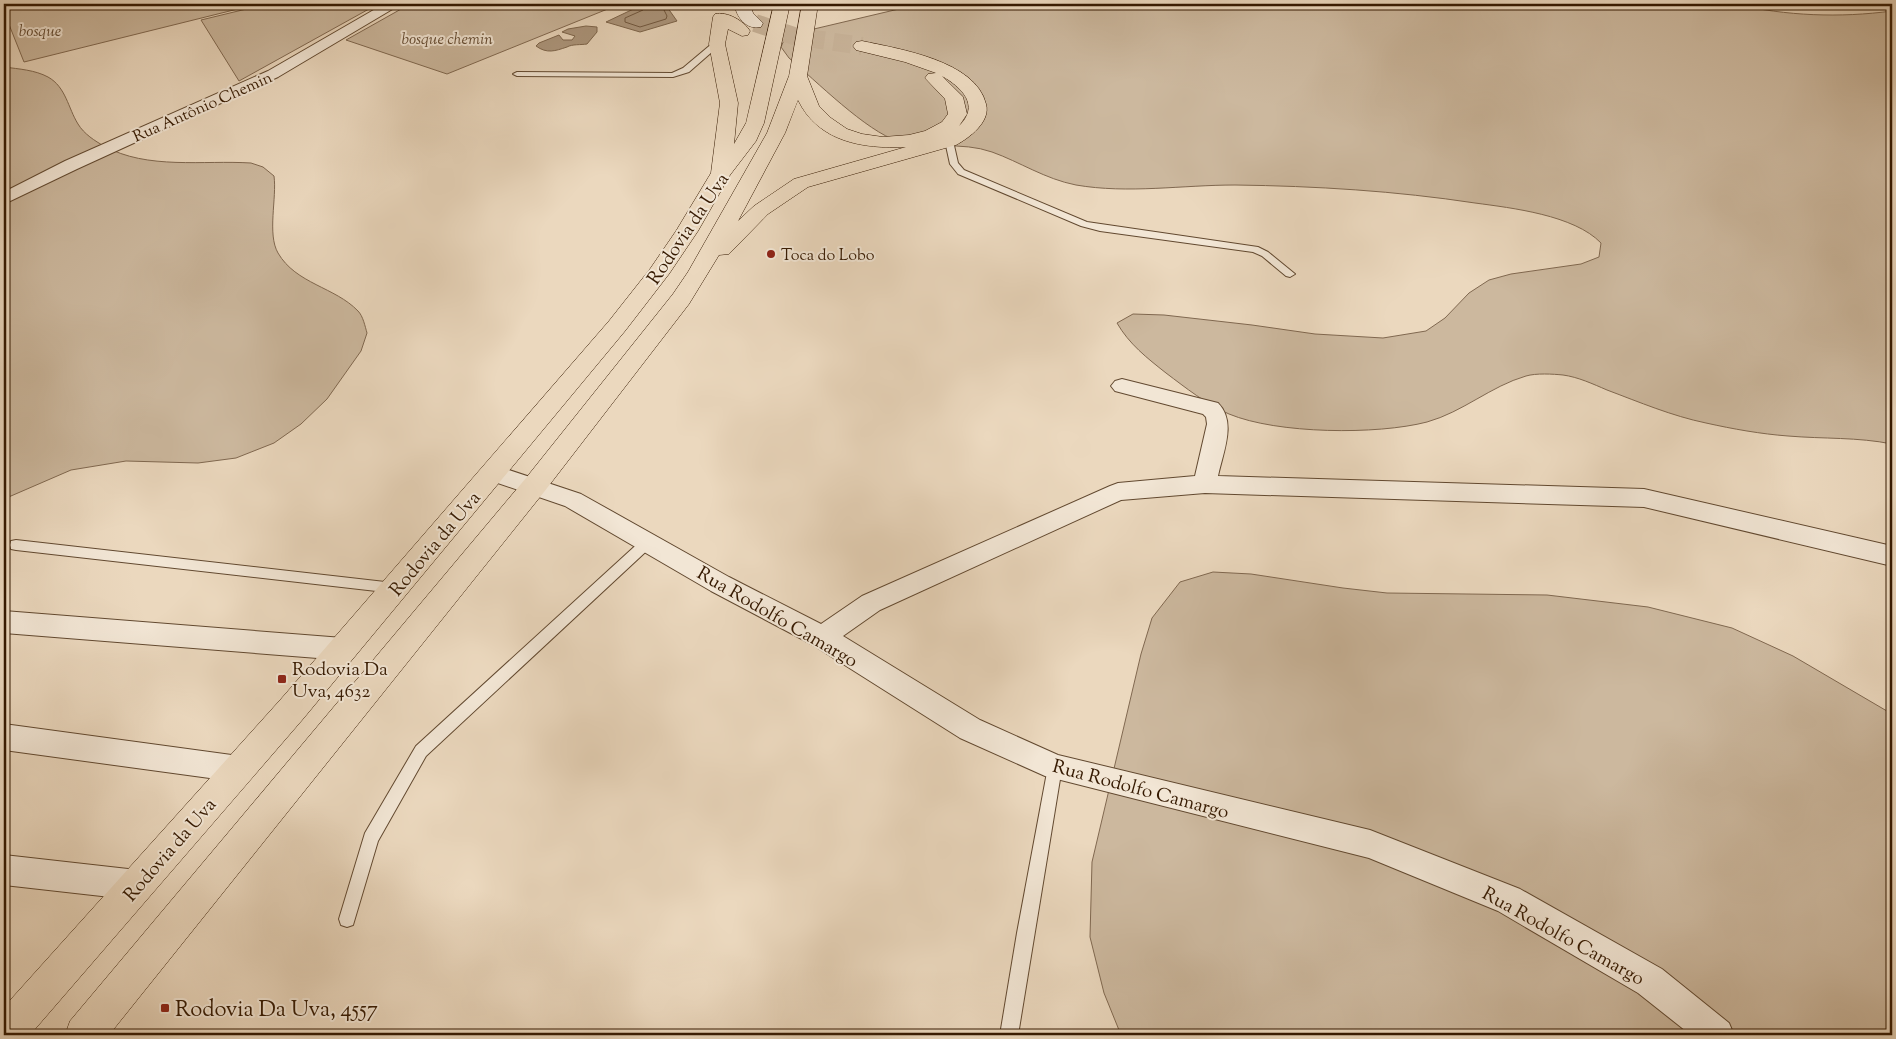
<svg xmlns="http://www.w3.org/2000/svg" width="1896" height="1039" viewBox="0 0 1896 1039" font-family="'Sorts Mill Goudy',serif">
<rect width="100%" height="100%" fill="#ebd8be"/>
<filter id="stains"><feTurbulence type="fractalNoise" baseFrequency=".004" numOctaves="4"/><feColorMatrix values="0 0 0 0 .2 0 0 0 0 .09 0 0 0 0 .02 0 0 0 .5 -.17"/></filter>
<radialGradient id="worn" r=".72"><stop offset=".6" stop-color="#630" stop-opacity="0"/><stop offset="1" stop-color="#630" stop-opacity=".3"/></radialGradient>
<!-- green -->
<g fill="#ccb89e" stroke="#806850">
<polygon points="4,4 258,4 24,62 4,12"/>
<polygon points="267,4 378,4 239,81 201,20"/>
<polygon points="410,4 620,4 447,74 346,40"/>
<path d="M 920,4 L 1735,4 C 1786,16 1840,18 1892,11 L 1892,444 C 1858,437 1823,439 1788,436 C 1761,434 1733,429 1706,423 C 1672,416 1639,402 1607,390 C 1593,384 1578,377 1563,375 C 1553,374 1536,373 1526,376 C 1491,386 1463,412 1427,422 C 1377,435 1277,434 1229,414 C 1206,404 1186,388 1166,373 C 1147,358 1129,344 1117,323 L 1133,314 L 1164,315 L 1252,325 L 1315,334 L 1383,338 L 1426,331 L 1445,318 L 1469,293 L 1489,280 L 1511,274 L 1581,264 L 1599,257 L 1601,243 C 1574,215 1512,208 1475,203 C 1396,191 1316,186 1235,185 C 1182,185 1128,194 1076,185 C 1045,179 1020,162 992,152 C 961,141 929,150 898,141 C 867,132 815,80 789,58 L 781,47 L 784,40 L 797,33 Z"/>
<path d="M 4,67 C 19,69 35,70 48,77 C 66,87 68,108 78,124 C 84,134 95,141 104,146 C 147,170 204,160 251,163 L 263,167 L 274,176 C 277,198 267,234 278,253 C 296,284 335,287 358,311 C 363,316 365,326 367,333 L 361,351 L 327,399 L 301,424 L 274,443 L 236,458 L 198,463 L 126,461 L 71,470 L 4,499 Z"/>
<polygon points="1213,572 1251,574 1343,588 1387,593 1547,595 1648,607 1732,628 1793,656 1892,714 1892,1035 1121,1035 1104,993 1090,937 1092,862 1141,654 1152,618 1180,582"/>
</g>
<!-- water -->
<g fill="#ad977e" stroke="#7d654c">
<polygon points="644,4 665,4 677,21 640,32 606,22"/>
<path d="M 586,26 L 597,27 L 597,32 L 587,44 C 581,45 572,44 567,47 C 555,51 547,54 536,46 L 539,43 L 559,35 L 563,40 L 572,40 L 575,36 L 562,32 L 568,29 Z"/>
</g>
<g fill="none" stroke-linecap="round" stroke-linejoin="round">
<!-- shore -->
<polyline stroke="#715840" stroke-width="1" points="645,4 643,10 625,18 625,22 640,27 666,19 667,16 661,4"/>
<!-- primary-tunnel -->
<polyline stroke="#c7b298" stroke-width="18" stroke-dasharray="18 9" stroke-linecap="butt" points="755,23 794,36 862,46"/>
<!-- lane casing -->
<g stroke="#624930" stroke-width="2">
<g id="lane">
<polygon points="714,42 721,44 689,72 673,77 517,76 513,74 517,72 672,73 683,68"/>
<polygon points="949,138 953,141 958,163 964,170 1087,222 1258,247 1268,252 1295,274 1290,277 1286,276 1262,256 1253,252 1100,231 1081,226 958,174 950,164 945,141"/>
<polygon points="649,536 653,537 655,541 653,545 426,756 378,841 353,925 347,927 341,925 339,919 365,833 416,746 645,537"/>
<polygon points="16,540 394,583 399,584 401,588 399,592 394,593 16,550 11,549 10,545 11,541"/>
<polygon points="1055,760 1060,762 1062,767 1018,1035 1000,1035 1017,933 1048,767 1050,762"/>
</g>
</g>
<!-- street casing -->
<g stroke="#624930" stroke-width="2">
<g id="street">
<polygon points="384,4 401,4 278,77 77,169 4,204 4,192 65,161 268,71"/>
<path d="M 1122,379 L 1218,403 C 1237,422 1223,452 1218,476 L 1644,489 L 1892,546 L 1892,566 L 1644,507 L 1205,493 L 1121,500 L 880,610 L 843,636 L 980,720 L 1058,755 L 1370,830 L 1520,889 L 1662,969 L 1729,1023 L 1734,1035 L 1691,1035 L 1638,993 L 1498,911 L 1369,858 L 1045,776 L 960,738 L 813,645 L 711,591 L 565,506 L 486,479 L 483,473 L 486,467 L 494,465 L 581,494 L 729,577 L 821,624 L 862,596 L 1110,486 L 1118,483 L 1195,476 L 1207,424 L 1206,417 L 1203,414 L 1115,391 L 1111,386 L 1115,381 Z"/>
<polygon points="4,611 343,638 352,641 356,649 352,657 343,660 4,633"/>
<polygon points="4,724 239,756 249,760 253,769 249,778 239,782 4,750"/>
<polygon points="4,855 137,870 148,874 152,885 148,896 137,900 4,885"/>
</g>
</g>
<!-- secondary casing -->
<g stroke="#351901" stroke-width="1">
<path id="secondary" d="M 734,4 L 750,4 L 753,13 L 763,23 L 761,27 C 745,30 737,17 734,4 Z"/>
</g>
<!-- primary casing -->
<g stroke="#351901" stroke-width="1">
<g id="primary">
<path d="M 774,4 L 790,4 L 764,123 L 756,141 L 730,175 L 698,231 L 669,274 L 625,331 L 303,719 L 30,1035 L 4,1035 L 4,1007 L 281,699 L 609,321 L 650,269 L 676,231 L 711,173 L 720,103 L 709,44 L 713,17 L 715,14 C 727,11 744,21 750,31 L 748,35 L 742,36 L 728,29 L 725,44 L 738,103 L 734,144 L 746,123 Z"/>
<path d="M 802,4 L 818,4 L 807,76 L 819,106 L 831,118 L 847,129 L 862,134 L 883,137 L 909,135 L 925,131 L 942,122 L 948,114 L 945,99 L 925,78 L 928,74 L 936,73 L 905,62 L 856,50 L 853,46 L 856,42 L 862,41 C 900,49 976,61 986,104 C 991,122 969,138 956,145 L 808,187 L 768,214 L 729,254 L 719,255 L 689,304 L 544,492 L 109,1035 L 65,1035 L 70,1021 L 526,478 L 673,294 L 688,272 L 767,133 L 789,76 ZM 942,76 C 961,87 981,105 959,126 L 967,114 L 963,97 ZM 798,100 C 818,142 863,149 906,147 L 794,179 L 754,206 L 738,221 L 785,133 Z"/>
</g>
</g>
<!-- lane -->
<use href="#lane" fill="#f2e6d5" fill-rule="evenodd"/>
<!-- street -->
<use href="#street" fill="#f2e6d5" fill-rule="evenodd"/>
<!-- secondary -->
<use href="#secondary" fill="#f2e6d5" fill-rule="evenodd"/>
<!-- primary -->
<use href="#primary" fill="#ebd8be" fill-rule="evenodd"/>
</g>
<!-- markers -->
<g fill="#8f2418" stroke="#f2e6d5" stroke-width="2">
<circle cx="771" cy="254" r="5"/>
<rect x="277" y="674" width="10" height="10" rx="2.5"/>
<rect x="160" y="1003" width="10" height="10" rx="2.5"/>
</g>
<g text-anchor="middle" stroke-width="4" stroke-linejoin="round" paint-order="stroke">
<!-- far-park labels -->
<g font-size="16" font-style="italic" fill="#624930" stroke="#f2e6d5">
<text x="40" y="36">bosque</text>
<text x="447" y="44">bosque chemin</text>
</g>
<!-- far-street labels -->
<g font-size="16" fill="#351901" stroke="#f2e6d5">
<text transform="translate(202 106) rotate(-24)" y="6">Rua Antônio Chemin</text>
</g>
<!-- far-poi labels -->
<g font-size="16" fill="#351901" stroke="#f2e6d5" text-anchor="start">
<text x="781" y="260">Toca do Lobo</text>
</g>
<!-- street labels -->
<g font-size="19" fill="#351901" stroke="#f2e6d5">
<text transform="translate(687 228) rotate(-56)" y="7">Rodovia da Uva</text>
<text transform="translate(434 543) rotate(-50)" y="7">Rodovia da Uva</text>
<text transform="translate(778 616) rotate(30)" y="7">Rua Rodolfo Camargo</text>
<text transform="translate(1141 788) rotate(15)" y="7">Rua Rodolfo Camargo</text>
<text transform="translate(169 849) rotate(-49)" y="7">Rodovia da Uva</text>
<text transform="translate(1564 935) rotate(29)" y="7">Rua Rodolfo Camargo</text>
</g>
<!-- poi labels -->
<g font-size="19" fill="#351901" stroke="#f2e6d5" text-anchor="start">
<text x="292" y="675">Rodovia Da<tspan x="292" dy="22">Uva, 4632</tspan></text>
</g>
<!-- near-poi labels -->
<g font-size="22" fill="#351901" stroke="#f2e6d5" text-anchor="start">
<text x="175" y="1016">Rodovia Da Uva, 4557</text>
</g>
</g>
<!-- margin -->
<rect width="1896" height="1039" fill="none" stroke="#ebd8be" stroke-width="20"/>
<rect x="5" y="5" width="1886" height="1029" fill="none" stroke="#351901" stroke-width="2.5"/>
<rect x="10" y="10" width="1876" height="1019" fill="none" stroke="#351901"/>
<rect width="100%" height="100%" filter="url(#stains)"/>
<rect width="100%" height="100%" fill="url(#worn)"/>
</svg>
